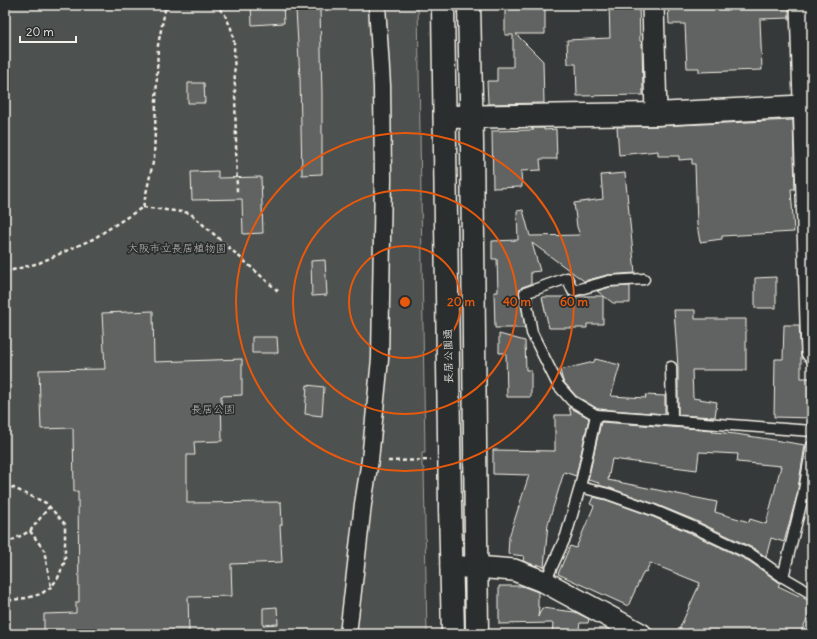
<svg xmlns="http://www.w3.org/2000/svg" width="817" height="639" viewBox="0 0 817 639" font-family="Delius,'Klee One',sans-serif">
<rect width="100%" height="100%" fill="#363939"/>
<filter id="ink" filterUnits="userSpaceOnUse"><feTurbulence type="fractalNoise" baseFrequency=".025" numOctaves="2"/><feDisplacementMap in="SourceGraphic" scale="8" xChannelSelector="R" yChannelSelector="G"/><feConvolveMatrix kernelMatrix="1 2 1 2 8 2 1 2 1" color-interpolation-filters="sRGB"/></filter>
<g filter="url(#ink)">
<!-- green -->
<polygon fill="#4e514f" stroke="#a1a19c" points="5,5 418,5 425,453 422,453 422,467 424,468 427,634 5,634"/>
<!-- building -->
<g fill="#616362" stroke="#f4f1e8" fill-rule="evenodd">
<polygon points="251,5 283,5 284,23 252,25"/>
<polygon points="505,5 545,5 545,34 516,34 543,61 544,103 488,104 487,81 497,81 497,67 513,67 513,35 505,35"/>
<polygon points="609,5 639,5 640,41 642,42 643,95 577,96 576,64 568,64 567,40 610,38"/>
<polygon points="668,5 789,5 789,18 760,19 762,70 699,72 699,68 687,68 685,24 669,24"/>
<polygon points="320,9 322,94 322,174 302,175 300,78 296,10"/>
<polygon points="188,83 204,83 205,103 188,103"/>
<polygon points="793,120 795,189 791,189 794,232 722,236 722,239 700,242 697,225 695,164 692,164 692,159 679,160 679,156 658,156 658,151 619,155 617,127 656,126"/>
<polygon points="531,128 544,128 544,130 556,129 557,159 540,159 541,170 521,171 522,187 493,188 492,131 534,130"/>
<polygon points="218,171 218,178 261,177 263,233 243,234 242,199 192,200 191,172"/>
<polygon points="625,173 635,273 607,275 584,281 532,243 540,271 531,272 531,284 522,287 519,291 525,328 495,328 494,292 498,292 497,259 492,259 492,241 518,240 517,211 523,210 530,236 580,235 577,227 574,203 603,199 601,175"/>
<polygon points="325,260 327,295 312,296 311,261"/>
<polygon points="776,277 776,308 755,308 755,278"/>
<polygon points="630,286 630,303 613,303 597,291 610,287"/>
<polygon points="578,296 603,296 603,324 587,324 587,328 549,328 542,297 572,297"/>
<polygon points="674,310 695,310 695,319 746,319 746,370 692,370 693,398 717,402 715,417 678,415 678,367"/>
<polygon points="153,311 154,362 242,359 242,395 221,396 222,441 194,442 195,455 187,455 187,503 281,502 282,525 280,525 282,562 231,564 232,596 188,597 189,634 44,634 44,614 76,613 76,602 79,602 78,491 74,492 73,428 41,429 39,370 105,369 102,313"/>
<polygon points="784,325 799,325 801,355 801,378 812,378 812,418 774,417 775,359 783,359"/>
<polygon points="499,334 525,341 526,370 531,370 531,397 507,397 506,353 499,353"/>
<polygon points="252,337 277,337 278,353 252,353"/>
<polygon points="595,359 620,365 611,396 646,398 645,395 665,396 665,414 598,409 576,396 563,381 560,370 594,362"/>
<polygon points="307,385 324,387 322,416 305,414"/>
<polygon points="569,407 589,418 576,476 564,472 548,524 544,567 537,564 537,566 523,561 524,556 508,554 509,537 529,475 493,474 493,450 555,451 555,415 571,415"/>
<path d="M 601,422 L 713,430 L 713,432 L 736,434 L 805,445 L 797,495 L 784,542 L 771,538 L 766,557 L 755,549 L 694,520 L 655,504 L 610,488 L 598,485 L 599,483 L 588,480 ZM 699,452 L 738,454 L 737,462 L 781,466 L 766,524 L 750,519 L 749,522 L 715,512 L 717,502 L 608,480 L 612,459 L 697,470 Z"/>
<polygon points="593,497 606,500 651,516 688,532 749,561 780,583 778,586 812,602 812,608 800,634 677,634 700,583 650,563 646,572 644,571 628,606 558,574 570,546 576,548 594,506 590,504"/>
<polygon points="499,586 522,586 538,592 538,607 539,607 538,617 542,608 575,612 589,619 588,623 580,623 578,634 552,634 553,623 499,624"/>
<polygon points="277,607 278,624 263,625 263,608"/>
</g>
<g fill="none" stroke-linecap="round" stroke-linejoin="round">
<!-- service casing -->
<g stroke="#f4f1e8" stroke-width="13">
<g id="service">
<polyline points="671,367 672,420"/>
<polyline points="596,415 572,401 558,385 532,333 525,293 567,278 573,291 609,281 644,279"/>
<polyline points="812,446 803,496 783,577 812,594"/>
<polyline points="580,487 608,494 653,510 691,526 752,555 783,577"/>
<polyline points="545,582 566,536 580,487 596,415 812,431"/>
</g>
</g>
<!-- pedestrian casing -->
<g stroke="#f4f1e8" stroke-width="19">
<polyline id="pedestrian" points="348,634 363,504 370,460 380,359 383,178 382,86 377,5"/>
</g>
<!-- minor casing -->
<g stroke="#f4f1e8" stroke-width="24">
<g id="minor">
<polyline points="653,5 656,114"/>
<polyline points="801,5 812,352"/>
<polyline points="451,567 476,567 514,570 545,582 641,634"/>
</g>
</g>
<!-- tertiary casing -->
<g stroke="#f4f1e8" stroke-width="25">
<polyline id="tertiary" points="445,117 656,114 812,106"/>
</g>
<!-- trunk casing -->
<g stroke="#f4f1e8" stroke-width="25">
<g id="trunk">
<polyline points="443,5 450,506 453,634"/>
<polyline points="469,5 472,144 477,634"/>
</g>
</g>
<!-- path -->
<g stroke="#f4f1e8" stroke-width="2.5" stroke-dasharray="4 3" stroke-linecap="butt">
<polyline points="214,5 224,13 231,28 234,42 237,193"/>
<polyline points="143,207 190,213 278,291"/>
<polyline points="5,272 39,263 93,239 143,207 154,158 158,45 166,5"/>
<polyline points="388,461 431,460"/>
<polyline points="5,484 46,503 65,524 65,561 58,578 51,587 41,594 26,598 5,601"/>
<polyline points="30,531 44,550 51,587"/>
<polyline points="5,544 30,531 49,507"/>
</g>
<!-- service -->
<use href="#service" stroke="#2a2d2e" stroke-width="10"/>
<!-- pedestrian -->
<use href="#pedestrian" stroke="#2a2d2e" stroke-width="16"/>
<!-- minor -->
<use href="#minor" stroke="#2a2d2e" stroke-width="21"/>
<!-- tertiary -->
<use href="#tertiary" stroke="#2a2d2e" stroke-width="22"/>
<!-- trunk -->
<use href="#trunk" stroke="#2a2d2e" stroke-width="22"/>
</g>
</g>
<!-- distance rings -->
<g fill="none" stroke="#e8590c" stroke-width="2">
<circle cx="405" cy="302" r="56"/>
<circle cx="405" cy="302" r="112"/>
<circle cx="405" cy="302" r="169"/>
</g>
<g text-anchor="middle" stroke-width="3.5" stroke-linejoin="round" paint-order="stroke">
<!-- park labels -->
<g font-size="11" fill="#bab9b2" stroke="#2a2d2e">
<text x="177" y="252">大阪市立長居植物園</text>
<text x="213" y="413">長居公園</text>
</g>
<!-- street labels -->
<g font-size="11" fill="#f4f1e8" stroke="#2a2d2e">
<text transform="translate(448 356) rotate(-91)" y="4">長居公園通</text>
</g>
</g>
<circle cx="405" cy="302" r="6" fill="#e8590c" stroke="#2a2d2e" stroke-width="2"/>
<g font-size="12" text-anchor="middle" font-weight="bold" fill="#e8590c" stroke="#2a2d2e" stroke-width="3.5" stroke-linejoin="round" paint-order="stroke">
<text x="461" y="306">20 m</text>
<text x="517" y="306">40 m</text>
<text x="574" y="306">60 m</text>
</g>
<!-- margin -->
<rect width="817" height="639" fill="none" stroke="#2a2d2e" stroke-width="20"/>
<rect x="10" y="10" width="797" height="619" fill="none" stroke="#f4f1e8" stroke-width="1.5" filter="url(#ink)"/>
<!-- scale -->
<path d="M20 36v6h56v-6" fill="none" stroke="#f4f1e8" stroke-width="2"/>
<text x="26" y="36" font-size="12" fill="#f4f1e8" stroke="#2a2d2e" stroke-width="3" paint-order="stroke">20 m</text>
</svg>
